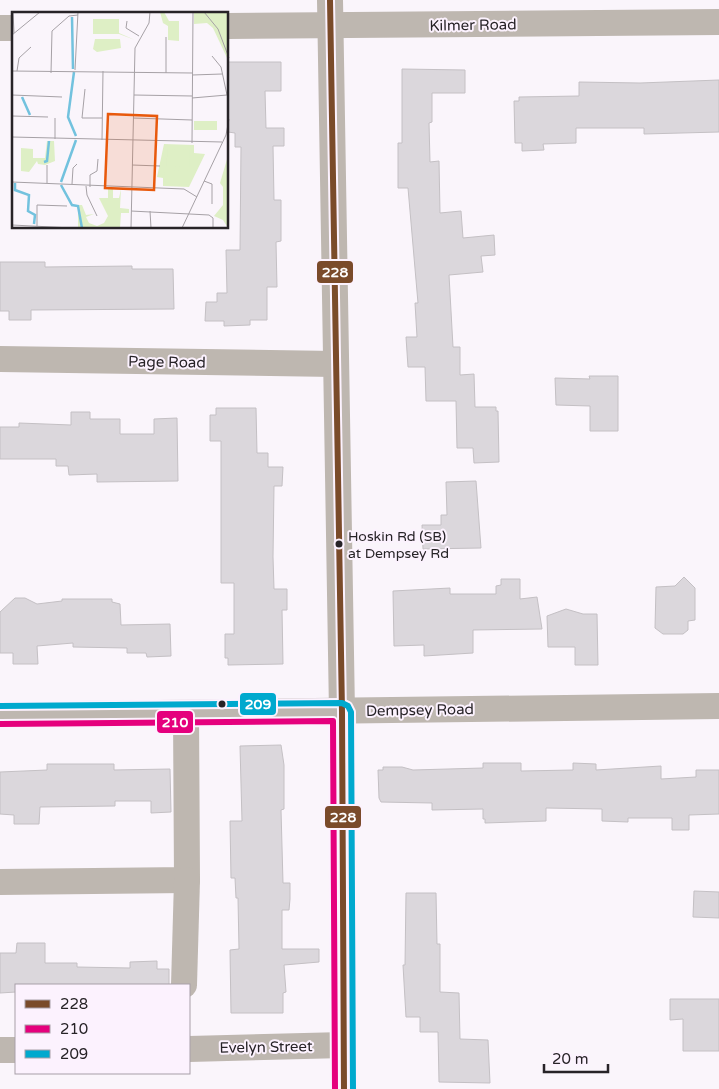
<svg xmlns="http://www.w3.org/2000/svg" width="719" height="1089" viewBox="0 0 719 1089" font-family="'Varela Round',sans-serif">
<rect width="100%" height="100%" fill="#faf5fb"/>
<!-- building -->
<g fill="#dbd7dc" stroke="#c4c0c4">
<polygon points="228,62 281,62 281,91 265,91 266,128 284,128 284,146 273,146 274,200 281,200 281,241 276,242 277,287 267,287 267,320 250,320 250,325 224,326 224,321 205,321 206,302 217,302 217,293 227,293 226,250 240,250 241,147 235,147 235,133 228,132"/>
<polygon points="402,69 465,70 465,93 432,93 432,122 429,123 430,162 439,161 440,213 461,211 463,238 494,235 495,255 481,256 483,272 449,275 453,347 460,347 460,375 474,374 475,407 496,407 496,411 498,411 499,462 474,463 473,448 457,448 456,401 426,401 425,367 408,367 406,337 417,337 415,303 418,303 408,188 398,188 398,143 402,143"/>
<polygon points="719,80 719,132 644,134 644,128 576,128 576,143 543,144 544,150 522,151 522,143 515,143 514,101 519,101 519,97 579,96 579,82 640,83"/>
<polygon points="0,262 45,262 45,267 132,266 132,269 173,269 174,309 31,310 31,320 9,320 9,311 0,311"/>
<polygon points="589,376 618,376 618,431 590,431 590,406 556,405 555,378 590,379"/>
<polygon points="216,408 256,408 257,453 268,453 268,467 283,467 282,486 274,486 273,557 274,589 287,589 287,610 282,610 283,664 228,665 228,658 225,658 225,634 234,634 234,583 221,583 221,441 210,441 210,415 216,415"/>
<polygon points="71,412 90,412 90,419 120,419 120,434 154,434 154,419 177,418 178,481 97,482 97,474 69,475 68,466 56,466 56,459 0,459 0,427 19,427 19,423 71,425"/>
<polygon points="476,481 481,548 423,549 422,525 441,525 441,515 447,515 446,482"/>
<polygon points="684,577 695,588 695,620 688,621 688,630 683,634 663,634 655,628 656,587 675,586"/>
<polygon points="501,579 520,579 520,599 537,597 542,629 473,630 473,653 424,656 424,645 394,646 393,591 450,588 450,594 496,594 496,586 501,585"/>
<polygon points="15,598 25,598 37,604 62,601 62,599 112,599 112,602 120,604 121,625 170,624 171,656 147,657 146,653 127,653 127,648 73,647 73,643 37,646 38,664 13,664 13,653 0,653 0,612"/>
<polygon points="566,609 583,614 597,614 598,665 575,665 575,647 548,647 547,616"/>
<polygon points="281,745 284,765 284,809 281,810 283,883 290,883 290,899 289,910 282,910 282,949 319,949 319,962 284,965 286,992 283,993 283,1013 231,1013 230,950 239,949 238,898 236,898 235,878 231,878 230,821 242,821 240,746"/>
<polygon points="483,763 521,763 521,771 573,770 573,763 596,764 596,770 661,766 661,779 696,777 696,770 719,770 719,814 689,815 689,830 672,830 672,818 628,818 628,822 602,821 602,809 546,808 546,821 485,823 485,819 483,819 483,809 432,810 432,803 381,802 379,798 378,770 383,770 383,767 402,767 413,770 483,768"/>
<polygon points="47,764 114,764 114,770 170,769 171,812 151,813 151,801 115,801 115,806 40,807 39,824 14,824 14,815 0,814 0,772 47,770"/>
<polygon points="694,891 719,892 719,918 693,917"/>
<polygon points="406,893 436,893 437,944 440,944 440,992 459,993 460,1039 488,1040 490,1083 439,1082 438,1032 420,1032 420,1017 406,1017 403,965 405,965"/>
<polygon points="17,943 45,943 45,963 77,963 77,967 130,968 130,962 157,961 157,969 169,969 169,985 16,985 16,992 0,993 0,953 16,953"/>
<polygon points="670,999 719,999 719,1051 683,1051 683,1019 670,1020"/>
</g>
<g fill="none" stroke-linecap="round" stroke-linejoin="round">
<!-- minor -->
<g stroke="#beb7b0" stroke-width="26">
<polyline points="330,0 342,712 344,1089"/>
<polyline points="228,26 719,22"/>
<polyline points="0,28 14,28"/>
<polyline points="0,359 335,364"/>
<polyline points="0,715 719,706"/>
<polyline points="0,882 187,880 186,713"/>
<polyline points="184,985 187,880"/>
<polyline points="189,1049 344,1045"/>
<polyline points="0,1050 16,1050"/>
</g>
<!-- bus-1 casing -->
<g stroke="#fcf2fe" stroke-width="10">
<polyline id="bus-1" points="330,0 342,712 344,1089"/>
</g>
<!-- bus-2 casing -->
<g stroke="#fcf2fe" stroke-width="10">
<polyline id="bus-2" points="0,724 333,721 335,1089"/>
</g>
<!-- bus-3 casing -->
<g stroke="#fcf2fe" stroke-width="10">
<polyline id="bus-3" points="0,706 342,703 348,706 351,712 353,1089"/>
</g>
<!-- bus-1 -->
<use href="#bus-1" stroke="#7a4b2a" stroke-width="6"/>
<!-- bus-2 -->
<use href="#bus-2" stroke="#e5007d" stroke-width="6"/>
<!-- bus-3 -->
<use href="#bus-3" stroke="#00a9ce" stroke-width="6"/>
</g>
<!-- markers -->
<g fill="#272327" stroke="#fcf2fe" stroke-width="2">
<circle cx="339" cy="544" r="4.5"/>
<circle cx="222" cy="704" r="4.5"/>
</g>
<g text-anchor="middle" stroke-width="4" stroke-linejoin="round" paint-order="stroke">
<!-- bus labels -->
<g font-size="14" fill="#272327" stroke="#fcf2fe" text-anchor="start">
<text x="348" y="541">Hoskin Rd (SB)<tspan x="348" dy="17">at Dempsey Rd</tspan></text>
</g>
<!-- street labels -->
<g font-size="15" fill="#272327" stroke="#fcf2fe">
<text transform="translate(473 25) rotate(-1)" y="5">Kilmer Road</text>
<text transform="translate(167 362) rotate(1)" y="5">Page Road</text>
<text transform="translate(420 710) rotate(-1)" y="5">Dempsey Road</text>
<text transform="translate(266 1047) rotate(-1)" y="5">Evelyn Street</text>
</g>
</g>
<!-- overview -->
<g transform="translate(12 12)">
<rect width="216" height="216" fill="#faf5fb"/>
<path d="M 81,7 L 107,7 L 107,21 L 123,28 L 107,22 L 81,22 ZM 182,109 L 205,109 L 205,118 L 182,118 ZM 152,132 L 182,133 L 182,141 L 193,142 L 177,175 L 151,174 L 151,166 L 145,165 Z" fill="#deefc5"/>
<path d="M 148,0 L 152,0 L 157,9 L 167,9 L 167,59 L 167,29 L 156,28 L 156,14 L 151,11 ZM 182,0 L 216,0 L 216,48 L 201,16 L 195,11 L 182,12 ZM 35,129 L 42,129 L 43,149 L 33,153 L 26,152 L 25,149 L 17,160 L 9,159 L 9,136 L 21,137 L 21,146 L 33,146 ZM 216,144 L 217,216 L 216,216 L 211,208 L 202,204 L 211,193 L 211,175 L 208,171 ZM 96,177 L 101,177 L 101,186 L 107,186 L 109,177 L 108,196 L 117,197 L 117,201 L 109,201 L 108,216 L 66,216 L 66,200 L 59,199 L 66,200 L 67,196 L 59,193 L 70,193 L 74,203 L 82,202 L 74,205 L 77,211 L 85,214 L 92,211 L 96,204 L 87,186 L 96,186 Z" fill="#deefc5"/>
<path d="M 83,27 L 108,27 L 109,36 L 85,40 L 81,37 ZM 156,137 L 178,138 L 177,155 L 154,154 ZM 153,158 L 176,159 L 176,173 L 152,172 Z" fill="#deefc5"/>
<path fill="none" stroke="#72c2de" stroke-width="2.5" d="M 60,5 L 61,57M 62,60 L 56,105 L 64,124M 10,85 L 18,103M 32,150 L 35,149 L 37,129M 49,170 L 64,128M 3,171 L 3,178 L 17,183 L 16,199 L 23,203 L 22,212M 49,173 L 60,193 L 66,194 L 70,216"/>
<path fill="none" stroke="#a6a1a6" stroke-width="1" d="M 1,0 L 2,21M 192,0 L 206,17 L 217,46M 115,9 L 114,16 L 127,24M 0,23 L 28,0M 63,58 L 66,0M 0,59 L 180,61M 5,59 L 7,46 L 19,35M 39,61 L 40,19 L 57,4 L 66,3M 154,61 L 154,25M 180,63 L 210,62M 73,77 L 70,106 L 90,106M 0,83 L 50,85M 122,83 L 180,84M 180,86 L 215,83 L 209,55 L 200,44M 0,104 L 36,105M 43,106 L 43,127M 121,106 L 180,108M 0,125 L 210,130M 90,128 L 91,59M 180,131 L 181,0M 120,153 L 148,154M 192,169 L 200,172 L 200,192M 0,170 L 172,177 L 185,185M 35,171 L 35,153M 60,172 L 61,156 L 65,152M 74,174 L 75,183 L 85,204M 78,175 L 78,163 L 85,159 L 86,147M 119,199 L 197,203 L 201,206 L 201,216M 138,199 L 139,216M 0,213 L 60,216M 25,214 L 25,193 L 55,194M 119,216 L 123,36 L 137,11 L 138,0M 170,216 L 214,123 L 217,107"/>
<path fill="#e8590c" fill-opacity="0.15" stroke="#e8590c" stroke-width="2.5" d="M 96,102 L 145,104 L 142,178 L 93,176 Z"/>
<rect width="216" height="216" fill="none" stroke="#272327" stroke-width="2.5"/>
</g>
<g stroke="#fcf2fe" stroke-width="2">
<rect x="316" y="260" width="38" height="24" rx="5" fill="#7a4b2a"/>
<rect x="239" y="692" width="38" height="24" rx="5" fill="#00a9ce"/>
<rect x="156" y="710" width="38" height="24" rx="5" fill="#e5007d"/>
<rect x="324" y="805" width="38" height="24" rx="5" fill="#7a4b2a"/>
</g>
<g font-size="14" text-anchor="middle" font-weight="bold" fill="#fff">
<text x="335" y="277">228</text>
<text x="258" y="709">209</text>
<text x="175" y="727">210</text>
<text x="343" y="822">228</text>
</g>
<!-- legend -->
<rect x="15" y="984" width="175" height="90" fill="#fcf2fe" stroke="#a79fa8"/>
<rect x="25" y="1000" width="25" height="8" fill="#7a4b2a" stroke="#a79fa8"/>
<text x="60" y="1009" font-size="15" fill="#272327">228</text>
<rect x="25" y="1025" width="25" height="8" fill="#e5007d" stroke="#a79fa8"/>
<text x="60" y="1034" font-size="15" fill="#272327">210</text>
<rect x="25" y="1050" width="25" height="8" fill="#00a9ce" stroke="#a79fa8"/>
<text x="60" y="1059" font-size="15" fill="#272327">209</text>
<!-- scale -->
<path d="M544 1064v8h64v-8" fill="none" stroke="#272327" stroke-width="2.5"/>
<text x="552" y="1064" font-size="15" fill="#272327" stroke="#fcf2fe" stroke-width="4" paint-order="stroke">20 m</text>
</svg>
